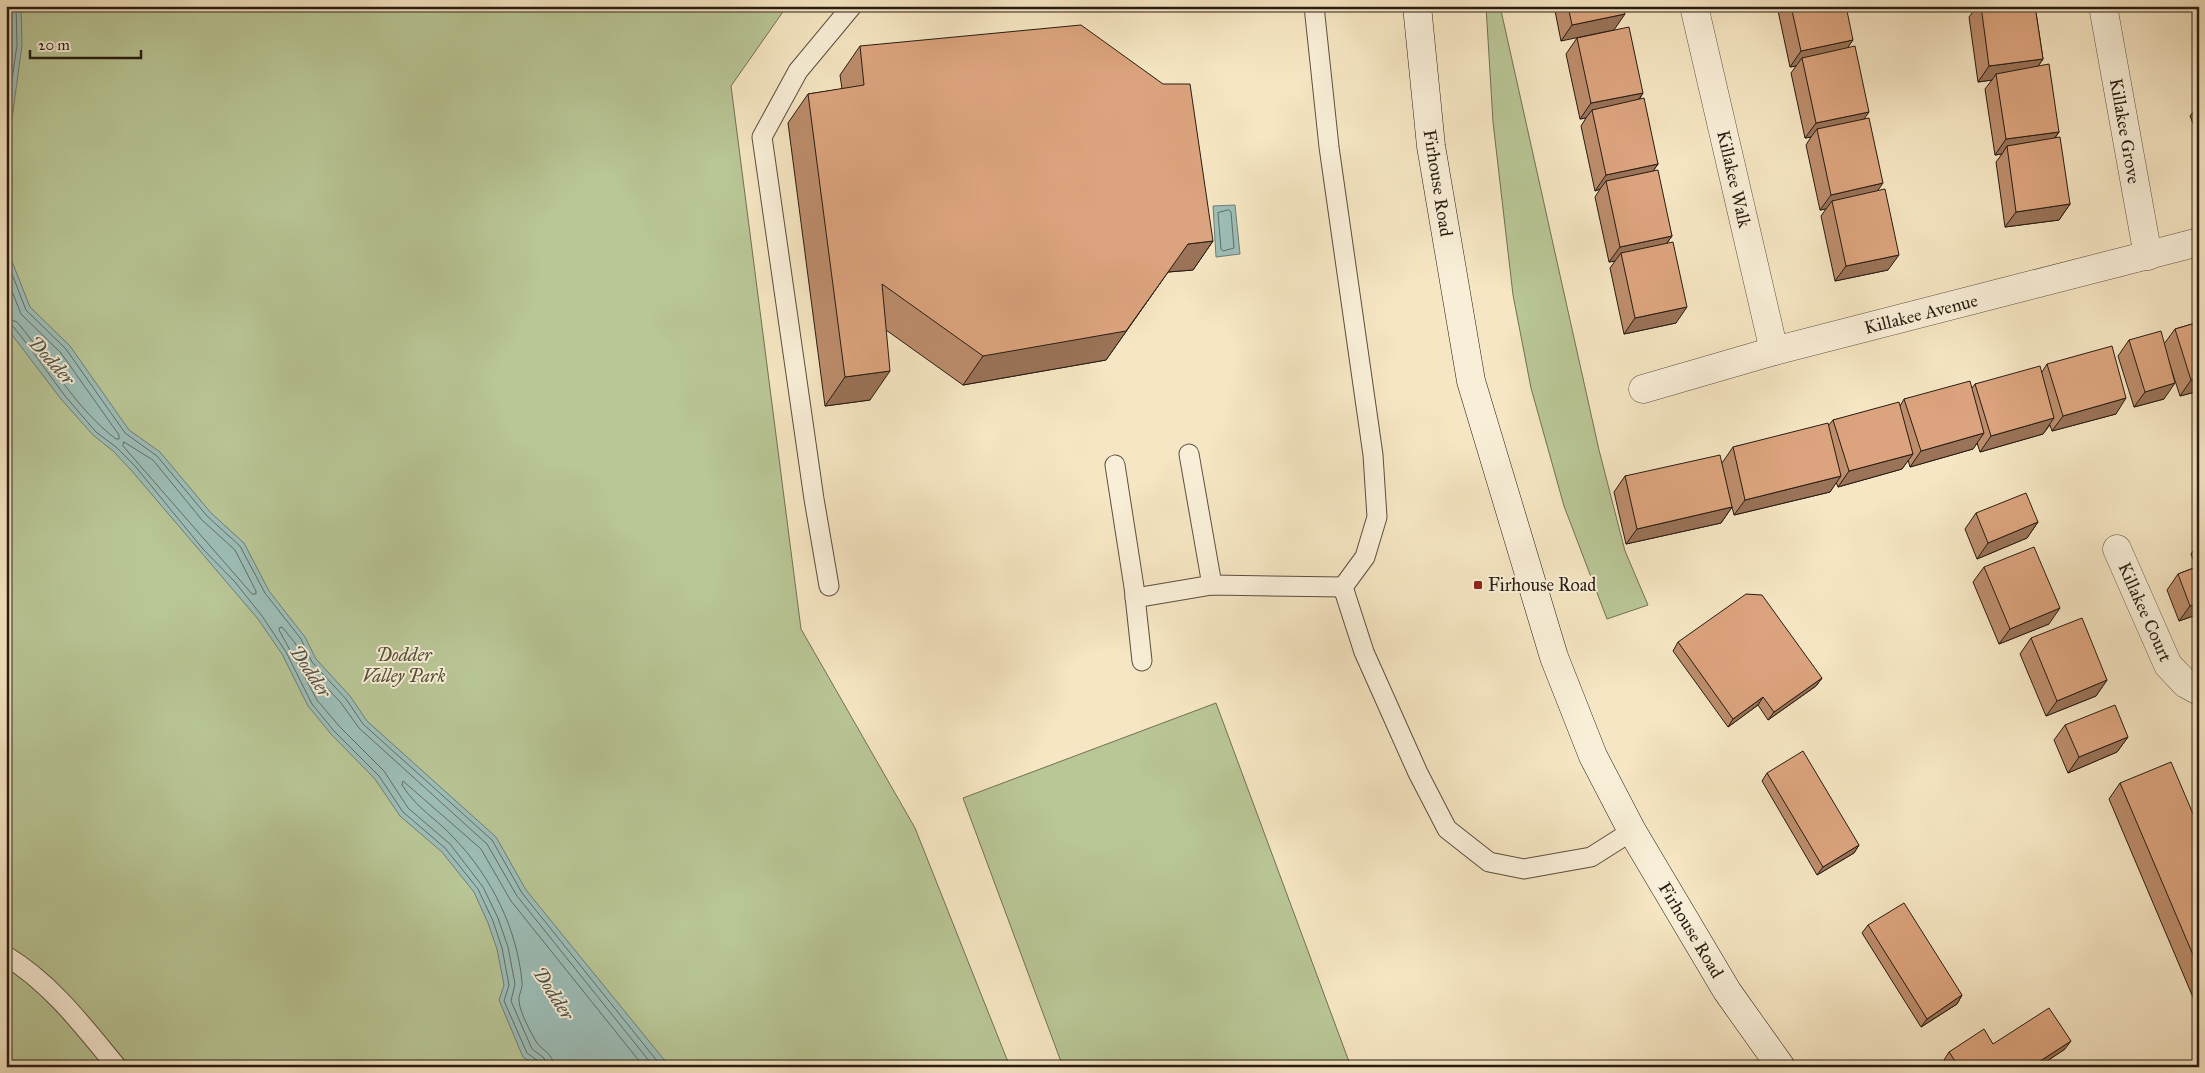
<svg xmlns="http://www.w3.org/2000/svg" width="2205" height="1073" viewBox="0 0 2205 1073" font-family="'IM FELL Great Primer',serif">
<rect width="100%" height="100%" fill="#f6e6c3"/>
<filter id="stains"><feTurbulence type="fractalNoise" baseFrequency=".004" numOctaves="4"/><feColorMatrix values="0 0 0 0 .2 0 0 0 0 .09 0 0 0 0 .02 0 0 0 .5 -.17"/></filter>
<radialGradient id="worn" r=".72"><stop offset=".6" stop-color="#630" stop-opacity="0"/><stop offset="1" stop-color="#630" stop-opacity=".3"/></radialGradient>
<!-- green -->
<g fill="#b9c696" stroke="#707154">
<polygon points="6,6 787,6 731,86 801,629 915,828 1010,1067 6,1067"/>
<polygon points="1486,6 1500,6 1599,450 1625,551 1648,605 1607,619 1564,506 1531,388 1513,295 1493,122"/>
<polygon points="1216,703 1351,1067 1063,1067 963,798"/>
</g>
<!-- water -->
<g fill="#9dbeb8" stroke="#6e7d76">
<polygon points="6,6 21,6 22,45 8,148 10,212 11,259 30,307 70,346 129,430 160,452 211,513 244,543 269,591 305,637 316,659 350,696 367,721 496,837 526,890 670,1067 538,1067 523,1057 499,1000 504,985 497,949 488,923 474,892 442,852 400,816 375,779 331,734 308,706 282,654 258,619 131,470 113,451 93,435 61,399 6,327"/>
<polygon points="1235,205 1240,254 1216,257 1213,206"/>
</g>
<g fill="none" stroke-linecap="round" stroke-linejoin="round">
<!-- shore -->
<g stroke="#626d65" stroke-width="1">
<polyline points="6,72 11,44 9,6"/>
<polyline points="6,121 17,45 16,6"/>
<polygon points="1229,210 1231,212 1234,248 1223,251 1221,249 1218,213"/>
<polyline points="6,252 7,261 26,310 66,349 125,433 157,456 207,516 240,546 265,593 301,639 312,662 346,699 363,724 492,840 522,893 662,1067"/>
<path d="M 6,276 L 21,314 L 61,353 L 119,435 L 119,439 L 116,439 C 75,408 50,361 17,322 L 6,318"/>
<polyline points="6,324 12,325 27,344 65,396 96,432 116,447 135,466 203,549 235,582 262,616 286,652 312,704 334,731 379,776 403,812 445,848 478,889 493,921 502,948 509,985 504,1001 527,1053 538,1061 540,1067"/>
<polygon points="124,442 153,460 202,520 235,550 256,591 256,594 252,594 123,446"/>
<polyline points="546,1067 544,1058 532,1049 511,1001 515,984 508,947 498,918 483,887 450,844 408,808 384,771 339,726 317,700 279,630 280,627 283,628 295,643 307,666 341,703 359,728 487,844 517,896 654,1067"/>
<path d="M 554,1067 C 553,1053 544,1052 537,1043 C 531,1033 520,1013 519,1001 C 518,995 523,989 522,982 C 517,929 492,878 455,839 C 436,818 418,810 402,785 L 403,781 L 481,849 L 511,901 L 644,1067"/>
</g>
<!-- lane casing -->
<g stroke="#5c4e3e" stroke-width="21">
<g id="lane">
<polyline points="1314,6 1329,147 1373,455 1377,517 1365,557 1343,587 1364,652 1418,773 1447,829 1489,862 1524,869 1591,857 1632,831"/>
<polyline points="1189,454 1212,585"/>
<polyline points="1115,465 1134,587 1142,661"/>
<polyline points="829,586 814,499 762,137 798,71 852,6"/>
<polyline points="1135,598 1212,585 1343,587"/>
<path d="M 6,956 C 51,983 84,1027 117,1067"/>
</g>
</g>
<!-- street casing -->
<g stroke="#5c4e3e" stroke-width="29">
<g id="street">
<polyline points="1694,6 1774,351"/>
<polyline points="2103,6 2148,256"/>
<polyline points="1643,389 1774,351 2199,242"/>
<polyline points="2117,549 2168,665 2186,684 2199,691"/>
</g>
</g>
<!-- secondary casing -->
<g stroke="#281c12" stroke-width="29">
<polyline id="secondary" points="1417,6 1431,146 1471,381 1554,657 1593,756 1632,831 1727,991 1781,1067"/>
</g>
<!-- lane -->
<use href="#lane" stroke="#f9efd8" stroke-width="19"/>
<!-- street -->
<use href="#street" stroke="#f9efd8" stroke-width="28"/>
<!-- secondary -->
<use href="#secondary" stroke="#f9efd8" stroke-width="28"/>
</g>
<!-- wall -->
<g fill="#bd8d6c" stroke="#281c12">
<polygon points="1554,6 1623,6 1561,41"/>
<polygon points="1777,6 1846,6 1848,48 1864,119 1878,190 1888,270 1835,281 1821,216 1826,209 1820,210 1806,145 1811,137 1805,138 1791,73 1796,66 1790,67"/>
<polygon points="1967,6 2035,6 2043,59 2038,66 2059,132 2055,138 2070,204 2059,220 2005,227 1996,162 2002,154 1995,155 1985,89 1992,80 1978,82 1969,17 1975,9 1968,10"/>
<polygon points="1577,38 1643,93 1639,100 1658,164 1653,171 1672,236 1667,243 1676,323 1624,334 1610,268 1615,261 1609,262 1595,197 1600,189 1595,191 1581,126 1586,118 1580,119 1566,54"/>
<polygon points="860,46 1213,241 1193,270 1168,272 1106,360 963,385 886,330 870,400 825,406 788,123 808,94 842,89 840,75"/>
<polygon points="2199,104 2199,138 2190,116"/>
<polygon points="2199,322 2199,391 2180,396 2168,359 2164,399 2134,407 2118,356 2129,340 2164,344 2175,329"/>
<polygon points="2047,364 2116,414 2052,431 2050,425 2043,434 1980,452 1977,443 1973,449 1910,467 1908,460 1902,469 1838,487 1836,482 1830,492 1734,515 1732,507 1721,523 1626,544 1614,492 1625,476 1722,463 1733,447 1828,426 1833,420 1900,406 1904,399 1972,388 1975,384 2042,372"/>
<polygon points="1976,513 2038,522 2027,538 1977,559 1965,529"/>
<polygon points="2199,542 2199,614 2179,621 2167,590 2178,574 2196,567 2191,554"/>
<polygon points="1984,567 2049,624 1999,644 1973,582"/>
<polygon points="2031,638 2107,680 2096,696 2046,716 2020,654"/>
<polygon points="1678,642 1822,678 1816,686 1768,720 1758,705 1728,727 1673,651"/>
<polygon points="2065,725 2128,737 2117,752 2068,773 2054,740"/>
<polygon points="1767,773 1859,845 1854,853 1817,875 1762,781"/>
<polygon points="2120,783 2199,828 2199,1000 2195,1002 2109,799"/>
<polygon points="1868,925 1962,995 1957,1004 1921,1027 1862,933"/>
<polygon points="1993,1044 2065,1049 2038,1067 1948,1067 1944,1060 1949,1052"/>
</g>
<!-- shaded-wall -->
<g fill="#9a7358" stroke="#281c12">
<polygon points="1970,6 1977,6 1975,9 1968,10"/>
<polygon points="1625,14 1614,30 1561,41 1572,25"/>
<polygon points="1853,40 1842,56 1802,58 1796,66 1790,67 1801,51"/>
<polygon points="2043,59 2032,75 1996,74 1992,80 1978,82 1989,66"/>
<polygon points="1643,93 1632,109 1592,110 1586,118 1580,119 1591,103"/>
<polygon points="1869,112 1858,128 1817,129 1811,137 1805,138 1816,123"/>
<polygon points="2059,132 2048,147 2007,146 2002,154 1995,155 2006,139"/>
<polygon points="1658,164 1647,180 1606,181 1600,189 1595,191 1606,175"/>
<polygon points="1883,183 1872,199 1832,201 1826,209 1820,210 1831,195"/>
<polygon points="2070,204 2059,220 2005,227 2016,212"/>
<polygon points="1672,236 1661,251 1621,253 1615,261 1609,262 1620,247"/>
<polygon points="1213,241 1193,270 1168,272 1106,360 963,385 983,356 1188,244"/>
<polygon points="1899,255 1888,270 1835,281 1846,266"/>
<polygon points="1687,307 1676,323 1624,334 1635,318"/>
<polygon points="890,371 870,400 825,406 845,377"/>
<polygon points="2199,378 2199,391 2180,396 2191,380"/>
<polygon points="2175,383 2164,399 2134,407 2145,392"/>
<polygon points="2126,398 2116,414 2052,431 2063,416"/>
<polygon points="2054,418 2043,434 1980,452 1991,436"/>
<polygon points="1984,433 1973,449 1910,467 1921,451"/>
<polygon points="1913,454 1902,469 1838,487 1849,471"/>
<polygon points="1841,476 1830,492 1734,515 1745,500"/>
<polygon points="1732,507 1721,523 1626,544 1637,529"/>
<polygon points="2038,522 2027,538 1977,559 1988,543"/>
<polygon points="2199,602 2199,614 2179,621 2190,606"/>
<polygon points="2060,608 2049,624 1999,644 2010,629"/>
<polygon points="1822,678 1816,686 1768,720 1774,712"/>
<polygon points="2107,680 2096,696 2046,716 2057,701"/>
<polygon points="1763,697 1758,705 1728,727 1733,719"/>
<polygon points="2128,737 2117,752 2068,773 2079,757"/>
<polygon points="1859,845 1854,853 1817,875 1823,867"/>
<polygon points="1962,995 1957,1004 1921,1027 1927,1019"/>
<polygon points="2071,1041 2065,1049 2038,1067 2031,1067"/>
</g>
<!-- building -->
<g fill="#dca47e" stroke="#281c12">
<polygon points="1568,6 1623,6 1625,14 1572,25"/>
<polygon points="1791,6 1846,6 1853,40 1801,51"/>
<polygon points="1981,6 2035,6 2043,59 1989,66"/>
<polygon points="1081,25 1163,84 1190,84 1213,241 1188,244 1126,331 983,356 882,284 890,371 845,377 808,94 864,85 860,46"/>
<polygon points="1629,27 1643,93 1591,103 1577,38"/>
<polygon points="1855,46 1869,112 1816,123 1802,58"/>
<polygon points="2049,64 2059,132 2006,139 1996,74"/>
<polygon points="1644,98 1658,164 1606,175 1592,110"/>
<polygon points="1869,118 1883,183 1831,195 1817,129"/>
<polygon points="2060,137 2070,204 2016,212 2007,146"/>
<polygon points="1658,170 1672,236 1620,247 1606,181"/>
<polygon points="1885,189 1899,255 1846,266 1832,201"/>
<polygon points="1673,242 1687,307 1635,318 1621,253"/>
<polygon points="2199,322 2199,378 2191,380 2175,329"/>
<polygon points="2161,331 2175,383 2145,392 2129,340"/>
<polygon points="2112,346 2126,398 2063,416 2047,364"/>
<polygon points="2040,366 2054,418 1991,436 1975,384"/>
<polygon points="1970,381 1984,433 1921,451 1904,399"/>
<polygon points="1899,402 1913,454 1849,471 1833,420"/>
<polygon points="1828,423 1841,476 1745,500 1733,447"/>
<polygon points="1720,455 1732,507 1637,529 1625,476"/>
<polygon points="2026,493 2038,522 1988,543 1976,513"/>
<polygon points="2034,547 2060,608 2010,629 1984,567"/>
<polygon points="2199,566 2199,602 2190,606 2178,574"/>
<polygon points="1746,594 1762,595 1822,678 1774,712 1763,697 1733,719 1678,642"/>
<polygon points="2082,618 2107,680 2057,701 2031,638"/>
<polygon points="2115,705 2128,737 2079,757 2065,725"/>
<polygon points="1803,751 1859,845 1823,867 1767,773"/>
<polygon points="2171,762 2199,828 2199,969 2120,783"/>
<polygon points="1904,903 1962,995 1927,1019 1868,925"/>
<polygon points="2049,1008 2071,1041 2031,1067 1959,1067 1949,1052 1984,1029 1993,1044"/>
</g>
<!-- markers -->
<rect fill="#8f2418" stroke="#f9efd8" stroke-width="2" x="1473" y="580" width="10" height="10" rx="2.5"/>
<g text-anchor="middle" stroke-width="4" stroke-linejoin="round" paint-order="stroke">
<!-- street labels -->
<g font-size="18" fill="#281c12" stroke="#f9efd8">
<text transform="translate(2125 131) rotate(80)" y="6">Killakee Grove</text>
<text transform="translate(1734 179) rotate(77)" y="6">Killakee Walk</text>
<text transform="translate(1438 183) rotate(81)" y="6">Firhouse Road</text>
<text transform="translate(1921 314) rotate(-14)" y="6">Killakee Avenue</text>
<text transform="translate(2145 612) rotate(66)" y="6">Killakee Court</text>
<text transform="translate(1691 930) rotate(59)" y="6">Firhouse Road</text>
</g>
<!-- poi labels -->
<g font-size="18" fill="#281c12" stroke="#f9efd8" text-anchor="start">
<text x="1488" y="591">Firhouse Road</text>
</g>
<!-- park labels -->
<g font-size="18" font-style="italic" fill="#544f3a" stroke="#f9efd8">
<text x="404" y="661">Dodder<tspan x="404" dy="21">Valley Park</tspan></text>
</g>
<!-- water labels -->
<g font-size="19" font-style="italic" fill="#51554c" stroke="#f9efd8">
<text transform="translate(52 360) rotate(48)" y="7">Dodder</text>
<text transform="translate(311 671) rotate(56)" y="7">Dodder</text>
<text transform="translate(554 993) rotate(57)" y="7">Dodder</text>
</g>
</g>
<!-- margin -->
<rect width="2205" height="1073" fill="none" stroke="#f6e6c3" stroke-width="25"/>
<rect x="8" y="8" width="2190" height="1058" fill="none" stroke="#281c12" stroke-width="2.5"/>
<rect x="12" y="12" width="2180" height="1048" fill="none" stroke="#281c12"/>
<!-- scale -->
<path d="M30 50v8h111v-8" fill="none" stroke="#281c12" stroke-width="2.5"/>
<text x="38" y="50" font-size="15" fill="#281c12" stroke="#f9efd8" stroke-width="4" paint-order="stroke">20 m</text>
<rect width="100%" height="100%" filter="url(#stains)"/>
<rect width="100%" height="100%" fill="url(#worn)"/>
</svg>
